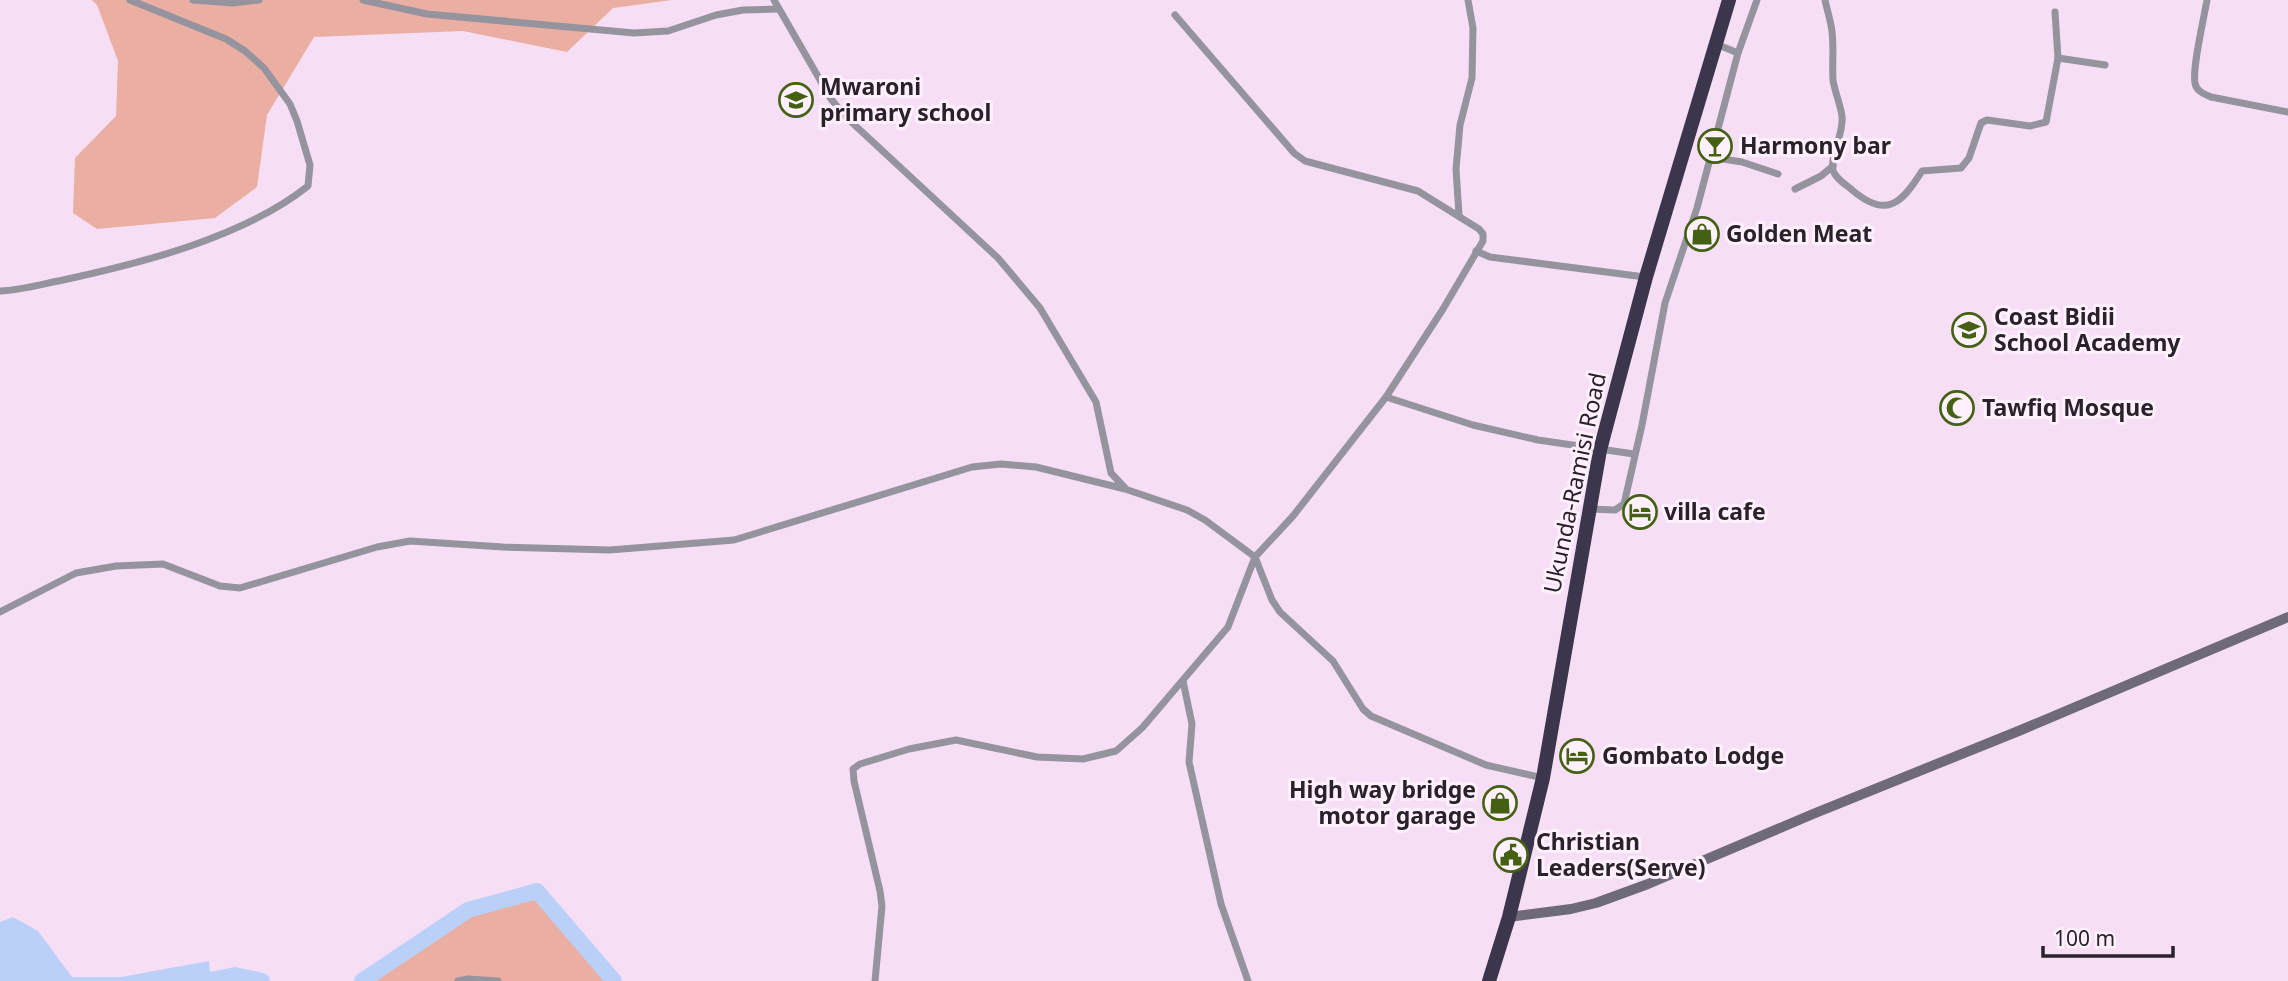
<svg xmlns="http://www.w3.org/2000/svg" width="2288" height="981" viewBox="0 0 2288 981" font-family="'Noto Sans',sans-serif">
<rect width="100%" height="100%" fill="#f6dff5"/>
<!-- green -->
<g fill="#eaaea2">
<polygon points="92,0 672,0 613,8 567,52 463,31 314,37 267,115 257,187 215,218 97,229 73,213 75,158 116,116 118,61 97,5"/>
<polygon points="537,891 614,981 362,981 468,910"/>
</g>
<!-- water -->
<polygon fill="#bad0f9" points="13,917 38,931 72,977 121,977 209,961 211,981 0,981 0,922"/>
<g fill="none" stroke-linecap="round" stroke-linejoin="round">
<!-- river -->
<g stroke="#bad0f9" stroke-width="16">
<polyline points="205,981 235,975 262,981"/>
<polyline points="362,981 468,910 537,891 614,981"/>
</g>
<!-- street -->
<g stroke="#95939e" stroke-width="7">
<polyline points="193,0 233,3 259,0"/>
<polyline points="363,0 427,14 634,33 668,31 716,15 743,10 778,9"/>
<polyline points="774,0 831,99 846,117 998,258 1040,308 1096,402 1111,473 1125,488"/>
<path d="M 1825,0 C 1827,10 1831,21 1832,32 C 1834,48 1832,64 1833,80 C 1835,93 1841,106 1842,117 C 1844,133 1830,156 1833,170 C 1835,178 1845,184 1851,189 C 1885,219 1901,205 1922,171 L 1961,168 L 1969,158 L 1981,123 L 1987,120 L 2030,126 L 2046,122 L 2058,58 L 2105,65"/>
<path d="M 2207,0 C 2204,18 2192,68 2195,83 C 2196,91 2204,94 2211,97 L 2288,112"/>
<polyline points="2055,12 2058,58"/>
<polyline points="1716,44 1738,53"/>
<polyline points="1710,157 1742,162 1778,174"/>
<polyline points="1795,189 1821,176 1833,166"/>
<polyline points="1459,215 1456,169 1460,125 1472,78 1473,28 1468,0"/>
<polyline points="1476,251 1490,257 1645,277"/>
<path d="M 0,291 C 22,290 42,284 63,280 C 142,263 244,237 308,186 L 310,165 L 297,121 L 290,104 L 264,68 L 245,51 L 226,39 L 130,0"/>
<polyline points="1386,397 1473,425 1538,440 1634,454"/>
<polyline points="1589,509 1615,510 1624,504 1642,425 1665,303 1697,208 1738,53 1757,0"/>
<polyline points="0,612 76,573 116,566 163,564 220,586 240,588 377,547 410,541 503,547 610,550 734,540 972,467 1001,464 1036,467 1125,489 1187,510 1205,520 1255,557 1272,600 1280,612 1333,661 1363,709 1371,716 1486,765 1543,778"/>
<polyline points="1183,681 1192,724 1189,762 1221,904 1248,981"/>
<polyline points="458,981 468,979 498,981"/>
<polyline points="875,981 882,906 880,891 854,781 853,769 860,764 909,749 956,740 1037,757 1083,759 1116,751 1142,728 1228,627 1255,557 1293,516 1386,397 1443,309 1483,241 1483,234 1479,229 1418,191 1305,161 1294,153 1175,15"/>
</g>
<!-- secondary -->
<polyline stroke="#6e6a7a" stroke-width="10" points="1509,917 1571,909 1596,903 1648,884 1813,814 2021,730 2288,617"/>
<!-- highway -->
<polyline stroke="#3b364c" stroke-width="14" points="1489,981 1509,917 1543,778 1600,450 1646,277 1729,0"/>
</g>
<!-- icons -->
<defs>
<g id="school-ring" transform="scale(1.75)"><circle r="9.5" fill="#fef0fd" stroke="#446012" stroke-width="1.5"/><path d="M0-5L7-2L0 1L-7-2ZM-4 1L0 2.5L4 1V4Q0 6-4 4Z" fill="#446012"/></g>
<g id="bar-ring" transform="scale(1.75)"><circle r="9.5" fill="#fef0fd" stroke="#446012" stroke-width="1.5"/><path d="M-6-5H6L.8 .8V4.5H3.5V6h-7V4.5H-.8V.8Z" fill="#446012"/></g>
<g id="shop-ring" transform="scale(1.75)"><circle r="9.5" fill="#fef0fd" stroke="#446012" stroke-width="1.5"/><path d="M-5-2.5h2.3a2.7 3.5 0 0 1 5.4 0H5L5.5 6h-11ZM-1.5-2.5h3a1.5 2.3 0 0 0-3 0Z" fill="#446012"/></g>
<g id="mosque-ring" transform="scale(1.75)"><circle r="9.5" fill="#fef0fd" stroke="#446012" stroke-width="1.5"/><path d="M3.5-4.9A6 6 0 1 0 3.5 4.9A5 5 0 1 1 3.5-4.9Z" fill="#446012"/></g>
<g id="hotel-ring" transform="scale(1.75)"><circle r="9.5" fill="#fef0fd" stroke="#446012" stroke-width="1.5"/><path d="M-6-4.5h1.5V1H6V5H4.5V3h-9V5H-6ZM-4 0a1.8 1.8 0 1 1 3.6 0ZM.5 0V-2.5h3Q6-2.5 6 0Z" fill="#446012"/></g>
<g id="civic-ring" transform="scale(1.75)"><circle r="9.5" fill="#fef0fd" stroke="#446012" stroke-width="1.5"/><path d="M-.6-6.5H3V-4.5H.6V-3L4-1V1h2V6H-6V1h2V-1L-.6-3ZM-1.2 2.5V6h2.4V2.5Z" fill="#446012"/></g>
</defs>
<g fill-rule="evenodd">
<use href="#school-ring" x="796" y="100"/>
<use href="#bar-ring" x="1715" y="146"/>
<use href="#shop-ring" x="1702" y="234"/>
<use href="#school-ring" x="1969" y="330"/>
<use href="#mosque-ring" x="1957" y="408"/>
<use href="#hotel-ring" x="1640" y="512"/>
<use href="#hotel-ring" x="1577" y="756"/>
<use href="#shop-ring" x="1500" y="803"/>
<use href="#civic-ring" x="1511" y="855"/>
</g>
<g text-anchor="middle" stroke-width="6" stroke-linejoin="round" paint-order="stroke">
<!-- poi labels -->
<g font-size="23" font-weight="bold" fill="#2a222a" stroke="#fef0fd" text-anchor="start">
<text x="820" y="95">Mwaroni<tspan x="820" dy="26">primary school</tspan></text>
<text x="1740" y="154">Harmony bar</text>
<text x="1726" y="242">Golden Meat</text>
<text x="1994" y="325">Coast Bidii<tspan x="1994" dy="26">School Academy</tspan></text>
<text x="1982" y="416">Tawfiq Mosque</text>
<text x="1664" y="520">villa cafe</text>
<text x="1602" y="764">Gombato Lodge</text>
<text x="1476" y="798" text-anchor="end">High way bridge<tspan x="1476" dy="26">motor garage</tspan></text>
<text x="1536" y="850">Christian<tspan x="1536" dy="26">Leaders(Serve)</tspan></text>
</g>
<!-- street labels -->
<g font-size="23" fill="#2a222a" stroke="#fef0fd">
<text transform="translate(1575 483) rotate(-78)" y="8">Ukunda-Ramisi Road</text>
</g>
</g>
<!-- scale -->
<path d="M2043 946v10h130v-10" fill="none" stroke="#2a222a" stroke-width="3.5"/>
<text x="2054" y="946" font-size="21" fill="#2a222a" stroke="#fef0fd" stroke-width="5" paint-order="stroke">100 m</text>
</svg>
